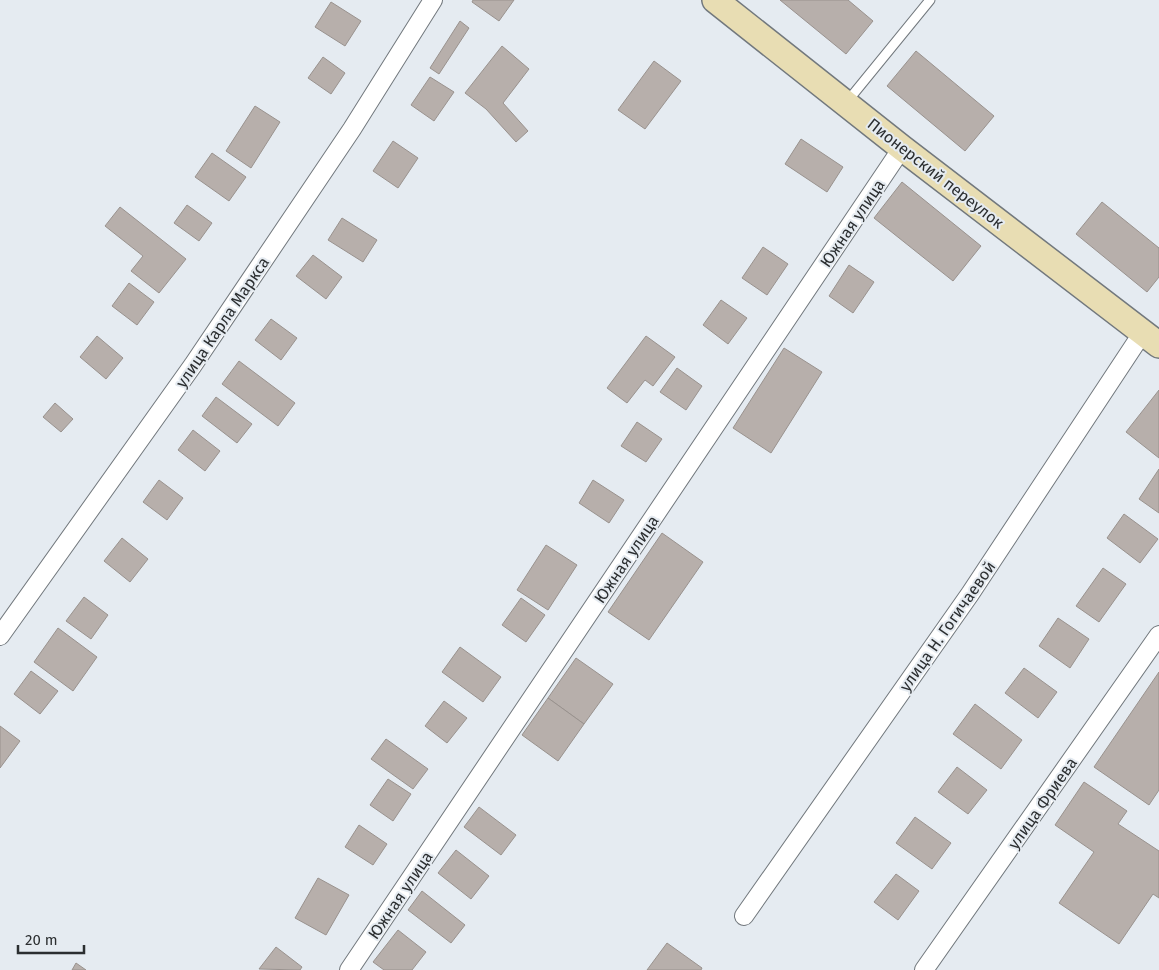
<svg xmlns="http://www.w3.org/2000/svg" width="1159" height="970" viewBox="0 0 1159 970" font-family="'Fira Sans',sans-serif">
<rect width="100%" height="100%" fill="#e5ebf1"/>
<!-- building -->
<g fill="#b7afab" stroke="#99928e">
<polygon points="473,0 514,0 499,21 472,2"/>
<polygon points="780,0 848,0 873,21 846,54"/>
<polygon points="331,2 361,21 345,46 315,27"/>
<polygon points="460,21 469,28 439,74 430,68"/>
<polygon points="502,46 529,69 503,103 528,131 516,142 486,109 465,93"/>
<polygon points="916,51 994,116 965,151 887,86"/>
<polygon points="323,57 345,73 331,94 308,78"/>
<polygon points="654,61 681,81 645,129 618,110"/>
<polygon points="430,77 454,92 434,121 411,105"/>
<polygon points="255,106 280,122 251,168 226,151"/>
<polygon points="801,139 843,167 827,192 785,164"/>
<polygon points="393,141 418,158 398,188 373,171"/>
<polygon points="212,153 246,177 229,201 195,177"/>
<polygon points="902,182 981,246 953,281 874,218"/>
<polygon points="1102,202 1159,248 1159,277 1147,292 1076,234"/>
<polygon points="187,205 212,223 199,241 174,223"/>
<polygon points="120,207 186,259 159,293 131,271 143,256 105,226"/>
<polygon points="342,218 377,240 363,262 328,240"/>
<polygon points="763,247 788,264 767,295 742,278"/>
<polygon points="313,255 342,277 326,299 296,276"/>
<polygon points="849,265 874,282 853,313 829,296"/>
<polygon points="129,283 154,302 137,325 112,306"/>
<polygon points="721,300 747,318 728,344 703,325"/>
<polygon points="271,319 297,338 281,360 255,340"/>
<polygon points="97,336 123,358 106,379 80,357"/>
<polygon points="646,336 675,357 653,386 645,380 627,403 607,388"/>
<polygon points="784,348 822,372 771,453 733,428"/>
<polygon points="239,361 295,403 278,426 222,384"/>
<polygon points="677,368 702,386 686,410 660,392"/>
<polygon points="1159,390 1159,458 1126,432"/>
<polygon points="216,397 252,424 237,443 202,416"/>
<polygon points="55,403 73,419 61,432 43,417"/>
<polygon points="637,422 662,439 646,462 621,446"/>
<polygon points="193,430 220,451 205,471 178,450"/>
<polygon points="1159,469 1159,513 1139,499"/>
<polygon points="159,480 183,498 167,520 143,502"/>
<polygon points="593,480 624,500 609,523 579,503"/>
<polygon points="1124,514 1158,539 1140,563 1107,538"/>
<polygon points="662,533 703,562 649,640 608,612"/>
<polygon points="122,538 148,559 130,582 104,561"/>
<polygon points="546,545 577,565 548,610 517,590"/>
<polygon points="1103,568 1126,584 1099,622 1076,606"/>
<polygon points="84,597 108,615 91,639 66,621"/>
<polygon points="521,598 545,615 526,642 502,625"/>
<polygon points="1058,618 1089,639 1070,668 1039,646"/>
<polygon points="58,628 97,657 73,691 34,662"/>
<polygon points="460,647 501,677 483,702 442,672"/>
<polygon points="576,658 613,684 584,724 548,698"/>
<polygon points="1024,668 1057,692 1038,718 1005,693"/>
<polygon points="31,671 58,691 40,714 14,694"/>
<polygon points="1159,672 1159,790 1149,805 1094,767"/>
<polygon points="548,698 584,724 558,761 522,735"/>
<polygon points="444,701 467,718 447,743 425,726"/>
<polygon points="975,704 1022,740 1001,769 953,734"/>
<polygon points="0,726 20,741 0,768"/>
<polygon points="386,739 428,769 413,789 371,759"/>
<polygon points="957,767 987,790 968,814 938,792"/>
<polygon points="388,779 411,794 393,821 370,805"/>
<polygon points="1084,782 1127,811 1118,824 1159,851 1159,898 1153,894 1119,944 1059,903 1094,852 1055,825"/>
<polygon points="479,807 516,835 501,855 464,827"/>
<polygon points="915,817 951,843 932,869 896,843"/>
<polygon points="359,825 387,844 373,865 345,847"/>
<polygon points="456,850 489,876 471,899 438,873"/>
<polygon points="896,874 919,891 898,920 874,902"/>
<polygon points="318,878 349,895 326,935 295,918"/>
<polygon points="422,891 465,925 451,943 408,910"/>
<polygon points="398,930 426,952 412,970 384,970 373,962"/>
<polygon points="667,943 702,968 701,970 647,970"/>
<polygon points="276,947 302,967 300,970 259,969"/>
<polygon points="76,963 86,970 72,970"/>
</g>
<g fill="none" stroke-linecap="round" stroke-linejoin="round">
<!-- lane casing -->
<g stroke="#72787d" stroke-width="11">
<polyline id="lane" points="846,103 930,0"/>
</g>
<!-- street casing -->
<g stroke="#72787d" stroke-width="20">
<g id="street">
<polyline points="0,636 193,365 352,129 433,0"/>
<polyline points="744,916 970,594 1143,332"/>
<polyline points="349,970 902,148"/>
<polyline points="924,970 1159,635"/>
</g>
</g>
<!-- secondary casing -->
<g stroke="#72787d" stroke-width="28">
<polyline id="secondary" points="715,0 902,148 1159,345"/>
</g>
<!-- lane -->
<use href="#lane" stroke="#fff" stroke-width="9"/>
<!-- street -->
<use href="#street" stroke="#fff" stroke-width="18"/>
<!-- secondary -->
<use href="#secondary" stroke="#e8ddb3" stroke-width="25"/>
</g>
<g text-anchor="middle" stroke-width="4" stroke-linejoin="round" paint-order="stroke">
<!-- street labels -->
<g font-size="16" fill="#2b2e30" stroke="#e5ebf1">
<text transform="translate(936 173) rotate(38)" y="6">Пионерский переулок</text>
<text transform="translate(852 223) rotate(-56)" y="6">Южная улица</text>
<text transform="translate(222 322) rotate(-56)" y="6">улица Карла Маркса</text>
<text transform="translate(626 559) rotate(-56)" y="6">Южная улица</text>
<text transform="translate(947 626) rotate(-55)" y="6">улица Н. Гогичаевой</text>
<text transform="translate(1042 803) rotate(-55)" y="6">улица Фриева</text>
<text transform="translate(400 895) rotate(-56)" y="6">Южная улица</text>
</g>
</g>
<!-- scale -->
<path d="M18 945v8h66v-8" fill="none" stroke="#2b2e30" stroke-width="2.5"/>
<text x="25" y="945" font-size="15" fill="#2b2e30" stroke="#e5ebf1" stroke-width="4" paint-order="stroke">20 m</text>
</svg>
